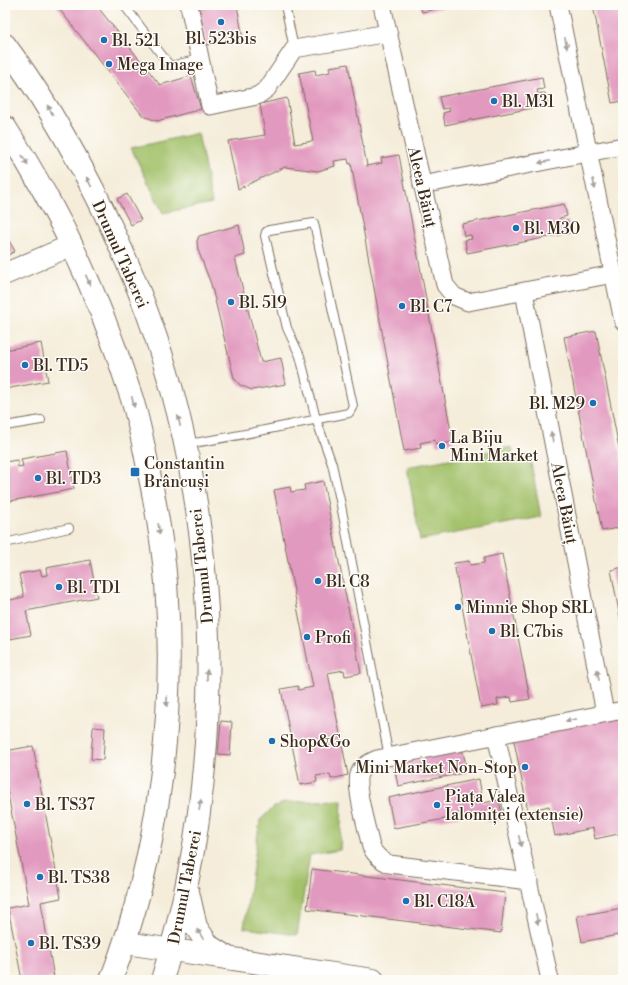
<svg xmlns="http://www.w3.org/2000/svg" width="628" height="985" viewBox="0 0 628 985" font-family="'Libre Bodoni',serif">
<rect width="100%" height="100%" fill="#fdfcf7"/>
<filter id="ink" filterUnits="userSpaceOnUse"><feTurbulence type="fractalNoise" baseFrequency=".025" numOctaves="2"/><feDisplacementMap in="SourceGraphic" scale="8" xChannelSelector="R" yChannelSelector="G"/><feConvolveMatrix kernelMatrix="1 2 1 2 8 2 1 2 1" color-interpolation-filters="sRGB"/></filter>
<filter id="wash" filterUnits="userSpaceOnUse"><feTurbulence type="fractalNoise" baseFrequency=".012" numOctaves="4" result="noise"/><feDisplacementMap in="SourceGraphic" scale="16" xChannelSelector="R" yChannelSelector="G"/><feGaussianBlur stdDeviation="0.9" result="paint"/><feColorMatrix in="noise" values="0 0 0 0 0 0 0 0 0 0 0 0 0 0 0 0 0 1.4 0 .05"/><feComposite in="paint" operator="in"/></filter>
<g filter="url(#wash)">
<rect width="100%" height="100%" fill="#f5edda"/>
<!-- green -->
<g fill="#a2c169" stroke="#6e7644">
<polygon points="198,133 212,203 163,213 131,148"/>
<polygon points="512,447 515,461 530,458 541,517 420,540 407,467"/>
<polygon points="342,800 340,850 310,855 297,935 244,928 260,820 273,808 285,802"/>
</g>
<g id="blocks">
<!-- building -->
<g fill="#e299bf">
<polygon points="56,5 96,5 160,85 191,76 201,109 157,121 143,116"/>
<polygon points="199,5 237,5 243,39 206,45"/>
<polygon points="315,5 332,5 332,6 316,9"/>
<polygon points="420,5 452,5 452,6 422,12"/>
<polygon points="593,5 617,5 623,37 623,101 612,103"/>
<polygon points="348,64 367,166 382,163 381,158 399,155 453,442 436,445 435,440 420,443 421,448 404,451 351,163 349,164 348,159 334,161 335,166 318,171 285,167 238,189 228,141 265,135 260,104 287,98 295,144 313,141 299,73 315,70 316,75 330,72 329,67"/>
<polygon points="542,77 544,89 537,90 538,94 545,93 548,105 445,125 443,113 450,111 449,108 442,109 439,97"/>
<polygon points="127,194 141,220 131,225 117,199"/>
<polygon points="564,204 567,216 560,218 560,222 568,221 570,233 467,253 465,240 472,239 471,235 464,236 462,224"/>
<polygon points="239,225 245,255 235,258 261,362 281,358 286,384 252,390 240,385 234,378 211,284 198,250 197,241 199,236"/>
<polygon points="5,234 15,251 5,257"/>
<polygon points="596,331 623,468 623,527 602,531 564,337"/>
<polygon points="41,343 48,381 5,389 5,350"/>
<polygon points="67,451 74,489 5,502 5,462 17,460 18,467 23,466 21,459"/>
<polygon points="323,481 361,673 345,676 344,670 328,673 348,775 331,779 330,774 316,776 317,782 300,785 281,689 298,686 298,690 313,687 274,490 290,487 291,492 305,490 304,485"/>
<polygon points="502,554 530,699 512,702 511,697 497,699 498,705 481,708 454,563 469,561 470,565 484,563 484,558"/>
<polygon points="90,560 97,597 26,611 31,635 5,640 5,601 24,597 19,574 40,570 42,576 47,575 46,568"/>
<polygon points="623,567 623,628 622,628 611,570"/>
<polygon points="623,714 623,833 595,839 593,828 555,836 549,806 528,811 513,736"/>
<polygon points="221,721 232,722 230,755 218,754"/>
<polygon points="93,727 105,728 103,760 91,759"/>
<polygon points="33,746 61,898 41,902 54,978 22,980 8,908 29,904 5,779 5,751"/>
<polygon points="462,749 468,772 398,786 394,765"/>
<polygon points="479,779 483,803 499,800 503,819 487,822 485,812 394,828 388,798"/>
<polygon points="312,869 505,893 501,933 307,909"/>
<polygon points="623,908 623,934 582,942 577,916"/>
</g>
</g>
</g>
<g filter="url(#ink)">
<use href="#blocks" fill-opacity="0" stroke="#7c6e60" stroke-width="1"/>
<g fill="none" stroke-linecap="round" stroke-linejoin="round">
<!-- service casing -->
<g stroke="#7c6e60" stroke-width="10">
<g id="service">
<polyline points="124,5 170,66 200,59"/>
<polyline points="285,5 294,49"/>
<polyline points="5,426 41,420"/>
<path d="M 185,444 C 240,437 294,423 349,413 L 353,406 L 314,223 L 269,230 L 266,232 L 265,236 L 287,328 L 300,356 L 316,419 L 332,464 L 340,500 L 389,757"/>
<polyline points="5,543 69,528"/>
</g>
</g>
<!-- minor casing -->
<g stroke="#7c6e60" stroke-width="19">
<g id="minor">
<polyline points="189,5 210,106 257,96 267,89 294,49 388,33"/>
<polyline points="382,5 445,285 454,296 468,302 613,274"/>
<polyline points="558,5 623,321"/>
<polyline points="422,185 623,146"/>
<polyline points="524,292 605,713"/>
<polyline points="496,735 550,980"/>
<path d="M 529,881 L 389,864 C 380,860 375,855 371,847 C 368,832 353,783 360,772 C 363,765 371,762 377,759 L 623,710"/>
</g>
</g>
<!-- tertiary casing -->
<g stroke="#7c6e60" stroke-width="23">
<polyline id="tertiary" points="5,274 72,245"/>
</g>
<!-- secondary casing -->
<g stroke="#7c6e60" stroke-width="24">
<g id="secondary">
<path d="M 5,45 C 41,93 70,144 97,197 C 116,236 133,274 148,315 C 224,523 228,768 162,980"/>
<path d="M 5,127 C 58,208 100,298 129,390 C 138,415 143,442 148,468 C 156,506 163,545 166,583 C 176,716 159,856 111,980"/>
<polyline points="188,892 196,927 209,946 228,958"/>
<polyline points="126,943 373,980"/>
</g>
</g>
<!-- service -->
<use href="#service" stroke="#fff" stroke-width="8"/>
<!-- minor -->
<use href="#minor" stroke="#fff" stroke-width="17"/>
<!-- tertiary -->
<use href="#tertiary" stroke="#fff" stroke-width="21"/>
<!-- secondary -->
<use href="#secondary" stroke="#fff" stroke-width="22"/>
</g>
<!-- one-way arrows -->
<defs><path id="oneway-solid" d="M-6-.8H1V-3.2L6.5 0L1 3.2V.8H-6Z"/></defs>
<g fill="#a79f9a">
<use href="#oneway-solid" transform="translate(566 43) rotate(79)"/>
<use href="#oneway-solid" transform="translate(50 110) rotate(-120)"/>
<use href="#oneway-solid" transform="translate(25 160) rotate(59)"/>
<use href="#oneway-solid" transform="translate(544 162) rotate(169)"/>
<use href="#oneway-solid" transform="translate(89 182) rotate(-117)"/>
<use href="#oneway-solid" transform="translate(594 184) rotate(78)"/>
<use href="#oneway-solid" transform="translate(88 280) rotate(65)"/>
<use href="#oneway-solid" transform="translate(133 402) rotate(77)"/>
<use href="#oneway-solid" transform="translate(179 421) rotate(-103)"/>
<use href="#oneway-solid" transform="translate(552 437) rotate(-101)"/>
<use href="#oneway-solid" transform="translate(159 529) rotate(81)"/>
<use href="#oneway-solid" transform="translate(207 675) rotate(-90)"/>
<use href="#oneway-solid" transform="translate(598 675) rotate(-101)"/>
<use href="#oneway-solid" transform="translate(167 701) rotate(92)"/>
<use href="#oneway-solid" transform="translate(571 720) rotate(169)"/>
<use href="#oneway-solid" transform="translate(200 805) rotate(-81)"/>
<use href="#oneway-solid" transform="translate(520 841) rotate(77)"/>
<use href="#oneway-solid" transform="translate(537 919) rotate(78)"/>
<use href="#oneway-solid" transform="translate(200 934) rotate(-123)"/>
</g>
</g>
<!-- markers -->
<g fill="#1f6fb2" stroke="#fdfcf7" stroke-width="1.5">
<circle cx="221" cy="22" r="4"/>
<circle cx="104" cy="40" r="4"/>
<circle cx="109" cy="64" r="4"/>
<circle cx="494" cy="101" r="4"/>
<circle cx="516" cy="228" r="4"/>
<circle cx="231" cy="302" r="4"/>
<circle cx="402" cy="306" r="4"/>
<circle cx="25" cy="365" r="4"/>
<circle cx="593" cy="403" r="4"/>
<circle cx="442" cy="446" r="4"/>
<rect x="130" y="467" width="10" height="10" rx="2"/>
<circle cx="38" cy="478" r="4"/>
<circle cx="318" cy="581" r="4"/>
<circle cx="59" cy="587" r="4"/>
<circle cx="458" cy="607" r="4"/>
<circle cx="492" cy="631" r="4"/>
<circle cx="307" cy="637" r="4"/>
<circle cx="272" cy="741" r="4"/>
<circle cx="525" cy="767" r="4"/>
<circle cx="27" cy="804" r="4"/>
<circle cx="437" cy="805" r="4"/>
<circle cx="40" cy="877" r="4"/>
<circle cx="406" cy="901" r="4"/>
<circle cx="31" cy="943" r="4"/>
</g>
<g text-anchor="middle" stroke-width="3" stroke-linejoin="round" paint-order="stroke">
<!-- poi labels -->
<g font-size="16" fill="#3b2a1e" stroke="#fdfcf7" text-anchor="start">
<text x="221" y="44" text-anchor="middle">Bl. 523bis</text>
<text x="112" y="46">Bl. 521</text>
<text x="117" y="70">Mega Image</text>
<text x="502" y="107">Bl. M31</text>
<text x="524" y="234">Bl. M30</text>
<text x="239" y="308">Bl. 519</text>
<text x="410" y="312">Bl. C7</text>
<text x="33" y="371">Bl. TD5</text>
<text x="585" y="409" text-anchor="end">Bl. M29</text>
<text x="450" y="443">La Biju<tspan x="450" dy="18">Mini Market</tspan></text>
<text x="144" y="469">Constantin<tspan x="144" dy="18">Brâncuși</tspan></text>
<text x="46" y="484">Bl. TD3</text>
<text x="326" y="587">Bl. C8</text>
<text x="67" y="593">Bl. TD1</text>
<text x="466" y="613">Minnie Shop SRL</text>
<text x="500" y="637">Bl. C7bis</text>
<text x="315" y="643">Profi</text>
<text x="280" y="747">Shop&amp;Go</text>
<text x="517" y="773" text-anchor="end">Mini Market Non-Stop</text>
<text x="445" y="802">Piața Valea<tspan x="445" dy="18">Ialomiței (extensie)</tspan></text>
<text x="35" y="810">Bl. TS37</text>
<text x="48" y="883">Bl. TS38</text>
<text x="414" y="907">Bl. C18A</text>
<text x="39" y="949">Bl. TS39</text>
</g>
<!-- street labels -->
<g font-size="16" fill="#3b2a1e" stroke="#fdfcf7">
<text transform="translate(423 187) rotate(77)" y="6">Aleea Băiuț</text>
<text transform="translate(121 254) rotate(66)" y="6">Drumul Taberei</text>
<text transform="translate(565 503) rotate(79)" y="6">Aleea Băiuț</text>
<text transform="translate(201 566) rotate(-96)" y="6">Drumul Taberei</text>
<text transform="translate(184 887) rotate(-79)" y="6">Drumul Taberei</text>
</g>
</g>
<!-- margin -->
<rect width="628" height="985" fill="none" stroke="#fdfcf7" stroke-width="20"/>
</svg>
